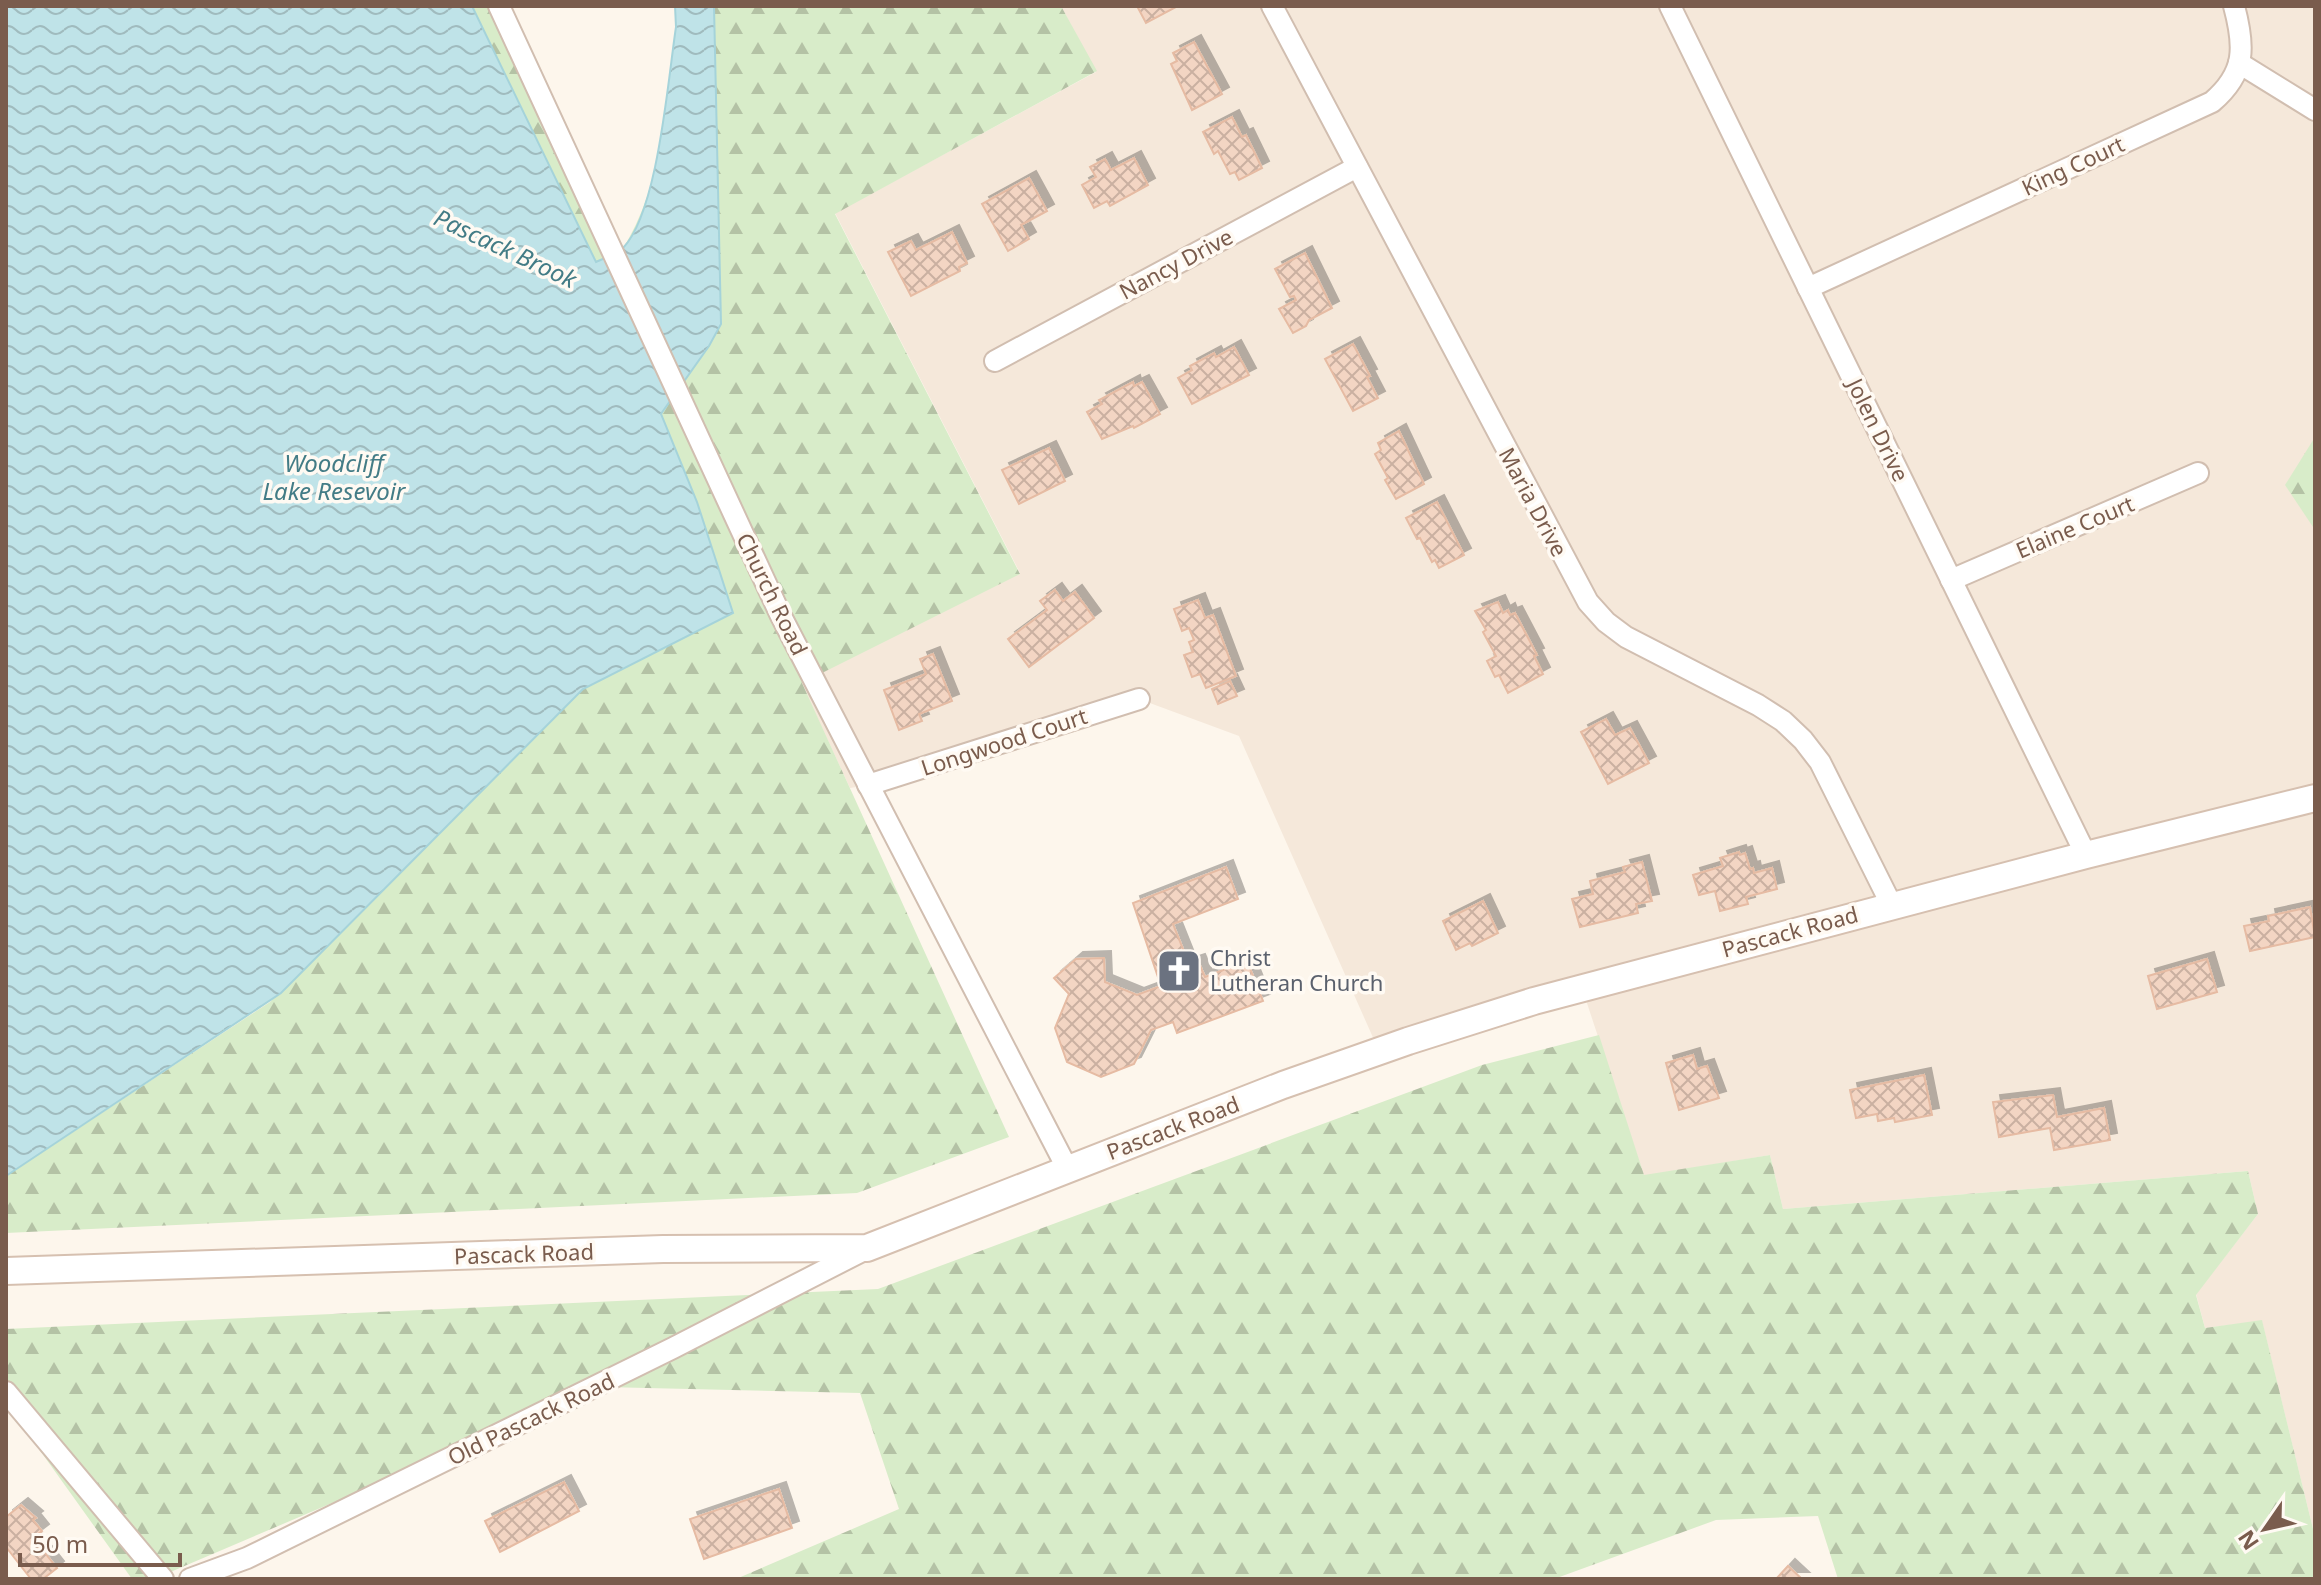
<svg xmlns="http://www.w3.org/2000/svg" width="2321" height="1585" viewBox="0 0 2321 1585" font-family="'Noto Sans',sans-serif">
<defs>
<pattern id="forest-firs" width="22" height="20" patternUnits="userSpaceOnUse" patternTransform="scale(2)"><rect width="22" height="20" fill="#d8ecc9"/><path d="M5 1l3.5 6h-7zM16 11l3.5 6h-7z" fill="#b4c2a5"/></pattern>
<pattern id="water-waves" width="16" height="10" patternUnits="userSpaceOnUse" patternTransform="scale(2)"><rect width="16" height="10" fill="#bfe3e8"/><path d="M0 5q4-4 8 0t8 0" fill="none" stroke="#a0bbbe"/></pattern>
<pattern id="building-cross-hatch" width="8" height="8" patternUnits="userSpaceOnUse" patternTransform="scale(2)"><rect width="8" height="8" fill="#f3d5c3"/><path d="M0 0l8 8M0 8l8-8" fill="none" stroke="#cab0a1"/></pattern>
<filter id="shadow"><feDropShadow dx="7" dy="-7" stdDeviation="0" flood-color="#0004"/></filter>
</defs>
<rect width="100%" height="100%" fill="#fdf6ec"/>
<!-- residential -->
<polygon fill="#f5e8da" points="1061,6 2315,6 2315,1537 2262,1321 2205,1328 2196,1294 2258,1214 2248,1171 1783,1209 1770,1155 1644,1176 1582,988 1379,1051 1239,736 1139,699 869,785 850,788 801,682 1020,573 835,213 1096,72"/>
<!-- forest -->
<g fill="url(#forest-firs)">
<path d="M 472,6 L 499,6 L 622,250 C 664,185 665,101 676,27 L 675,8 L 672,6 L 1061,6 L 1097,71 L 835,214 L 1020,574 L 802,683 L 1009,1137 L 857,1193 L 6,1233 L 6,1176 L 270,1002 L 583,689 L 732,613 L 697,502 L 613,299 Z"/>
<polygon points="2315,437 2315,530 2285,485"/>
<polygon points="1599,1035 1644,1175 1770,1155 1783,1209 2248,1171 2258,1214 2196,1295 2205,1328 2262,1320 2315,1537 2315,1579 1838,1579 1818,1516 1716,1520 1554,1579 736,1579 899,1509 860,1393 604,1387 154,1579 132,1579 6,1403 6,1329 878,1289 1482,1065"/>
</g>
<!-- water -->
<path fill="url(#water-waves)" stroke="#a5d3da" stroke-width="2" d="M 6,6 L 472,6 L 596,262 C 604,258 617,255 623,248 C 658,212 668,79 676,27 L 675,6 L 714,6 L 721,324 L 709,346 L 661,414 L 697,502 L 733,613 L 583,689 L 281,993 L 6,1176 Z"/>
<!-- building -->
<g fill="url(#building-cross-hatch)" stroke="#e6bba3" stroke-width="2" filter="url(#shadow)">
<polygon points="1137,6 1175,6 1176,7 1146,23"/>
<polygon points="1194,42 1222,94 1192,110 1171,64 1177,61 1173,53"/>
<polygon points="1232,117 1242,137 1246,135 1262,168 1239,180 1235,172 1230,174 1218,151 1214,154 1203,132"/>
<polygon points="1134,158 1148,185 1110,206 1107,201 1094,208 1082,185 1096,177 1090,167 1105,159 1111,170"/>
<polygon points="1029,178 1047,211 1021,225 1029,239 1008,251 982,204"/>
<polygon points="952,232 967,263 959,267 960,271 911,296 888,252 911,241 916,250"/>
<polygon points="1305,253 1332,308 1309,320 1306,326 1293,333 1279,309 1296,300 1294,296 1290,297 1275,269"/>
<polygon points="1353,344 1370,376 1367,377 1378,398 1353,411 1325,359"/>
<polygon points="1234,347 1249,375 1192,404 1178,378 1192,370 1190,366 1214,353 1216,357"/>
<polygon points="1133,382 1134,386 1142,382 1160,414 1134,428 1133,426 1102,439 1087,412 1102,404 1099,400"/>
<polygon points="1399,431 1424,484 1396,499 1385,480 1388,478 1375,454 1381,450 1378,443"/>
<polygon points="1049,448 1065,481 1019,504 1002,470"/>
<polygon points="1437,502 1464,555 1439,568 1435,560 1432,562 1420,538 1417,539 1406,518"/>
<polygon points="1055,590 1063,601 1075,592 1094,618 1029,667 1008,639 1047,610 1040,601"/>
<polygon points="1198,600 1205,618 1213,615 1236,676 1206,688 1200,674 1192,677 1184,655 1193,652 1189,642 1194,640 1189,628 1182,631 1174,609"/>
<polygon points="1498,602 1503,613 1508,610 1510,615 1515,613 1537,655 1534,656 1543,674 1508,693 1499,675 1495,677 1487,661 1496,656 1483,632 1486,630 1475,611"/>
<polygon points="933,654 952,701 919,714 922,721 899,730 884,690 926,674 920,659"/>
<polygon points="1230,681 1237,696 1218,704 1212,689"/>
<polygon points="1606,719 1615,735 1630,728 1649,763 1608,784 1581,732"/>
<polygon points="1739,852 1740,855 1745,853 1750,869 1753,868 1754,873 1772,868 1777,889 1746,897 1748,904 1720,911 1715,891 1699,895 1693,875 1723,866 1720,858"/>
<polygon points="1642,862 1652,901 1636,904 1638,913 1580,927 1572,899 1593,894 1590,881 1625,872 1623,867"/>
<polygon points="1226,867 1238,899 1173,924 1189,964 1198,961 1205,977 1247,961 1263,1001 1177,1033 1173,1022 1151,1030 1134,1064 1101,1077 1067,1062 1055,1028 1069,994 1054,978 1076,959 1104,958 1105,982 1137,995 1161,986 1133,903"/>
<polygon points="1483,901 1498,933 1472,946 1470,943 1456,950 1443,921"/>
<polygon points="2310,907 2315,937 2250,951 2244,926 2269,921 2268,916"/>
<polygon points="2207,959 2217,992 2157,1009 2148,976"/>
<polygon points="1693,1055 1697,1069 1707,1066 1719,1098 1679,1110 1666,1063"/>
<polygon points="1924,1075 1932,1115 1895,1122 1894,1118 1878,1121 1877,1114 1856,1118 1850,1090"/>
<polygon points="2053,1095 2057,1117 2104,1108 2110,1140 2054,1150 2050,1128 1999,1137 1993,1102"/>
<polygon points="564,1482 579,1511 500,1552 485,1521"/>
<polygon points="779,1489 792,1528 704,1559 690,1519"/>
<polygon points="21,1505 36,1518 33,1520 42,1531 33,1538 57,1568 43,1579 31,1579 6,1547 6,1517"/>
<polygon points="1788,1566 1802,1579 1776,1579"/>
</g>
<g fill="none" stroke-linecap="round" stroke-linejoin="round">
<!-- street casing -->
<g stroke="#d1beb0" stroke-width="24">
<g id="street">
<polyline points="499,6 781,616 1068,1170"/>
<polyline points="1272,6 1588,602 1606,622 1626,637 1758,705 1783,721 1803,740 1820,762 1892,906"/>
<polyline points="1670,6 2086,855"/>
<polyline points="2239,63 2315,110"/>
<path d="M 1808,288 L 2212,102 C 2246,73 2245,47 2234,6"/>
<polyline points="995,361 1357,167"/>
<polyline points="1951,580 2198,473"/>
<polyline points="868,785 1139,699"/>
<polyline points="6,1392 163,1579"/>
<polyline points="190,1579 247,1558 673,1348 864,1250"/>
</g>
</g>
<!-- secondary casing -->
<g stroke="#d6c0b0" stroke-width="30">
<polyline id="secondary" points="6,1271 663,1249 867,1248 1283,1085 1408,1041 1534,1001 2086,855 2315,798"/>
</g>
<!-- street -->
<use href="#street" stroke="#fff" stroke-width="20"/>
<!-- secondary -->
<use href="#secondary" stroke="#fff" stroke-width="26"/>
</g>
<!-- icons -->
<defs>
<g id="church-square" transform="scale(2.3)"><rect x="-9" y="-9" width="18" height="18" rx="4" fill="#6b7280" stroke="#fffaf3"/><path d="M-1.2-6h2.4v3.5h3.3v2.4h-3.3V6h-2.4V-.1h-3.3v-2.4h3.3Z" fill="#fff"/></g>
</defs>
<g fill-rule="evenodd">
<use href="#church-square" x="1179" y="971"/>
</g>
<g text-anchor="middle" stroke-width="7" stroke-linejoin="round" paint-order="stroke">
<!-- street labels -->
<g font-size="22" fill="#7a5c4d" stroke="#fffaf3">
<text transform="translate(2073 166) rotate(-25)" y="8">King Court</text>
<text transform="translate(1176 264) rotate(-28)" y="8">Nancy Drive</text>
<text transform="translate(1878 430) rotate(64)" y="8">Jolen Drive</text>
<text transform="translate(1533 502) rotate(62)" y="8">Maria Drive</text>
<text transform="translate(2075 527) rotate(-23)" y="8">Elaine Court</text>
<text transform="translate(772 594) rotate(64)" y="8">Church Road</text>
<text transform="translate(1004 742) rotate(-18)" y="8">Longwood Court</text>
<text transform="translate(1790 932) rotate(-15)" y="8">Pascack Road</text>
<text transform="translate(1173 1128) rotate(-21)" y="8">Pascack Road</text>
<text transform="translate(524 1254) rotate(-2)" y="8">Pascack Road</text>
<text transform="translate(531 1419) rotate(-26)" y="8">Old Pascack Road</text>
</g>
<!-- worship labels -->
<g font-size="22" fill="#5b616d" stroke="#fffaf3" text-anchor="start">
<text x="1210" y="966">Christ<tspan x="1210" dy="25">Lutheran Church</tspan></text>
</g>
<!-- water labels -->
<g font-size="24" font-style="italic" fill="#437c86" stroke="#fffaf3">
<text transform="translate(505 249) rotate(25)" y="8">Pascack Brook</text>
<text x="334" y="472">Woodcliff<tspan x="334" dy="28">Lake Resevoir</tspan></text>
</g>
</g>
<!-- border -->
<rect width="2321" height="1585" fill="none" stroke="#7a5c4d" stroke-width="16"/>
<!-- north arrow -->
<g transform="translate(2265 1529) rotate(236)" stroke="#fffaf3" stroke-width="6" paint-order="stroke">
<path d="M0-6L14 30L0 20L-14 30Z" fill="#7a5c4d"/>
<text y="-12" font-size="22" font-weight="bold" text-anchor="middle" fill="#7a5c4d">N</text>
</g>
<!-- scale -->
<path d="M20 1553v12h160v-12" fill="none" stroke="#7a5c4d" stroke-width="4"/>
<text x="32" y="1553" font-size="24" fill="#7a5c4d" stroke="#fffaf3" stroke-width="6" paint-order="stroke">50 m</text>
</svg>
